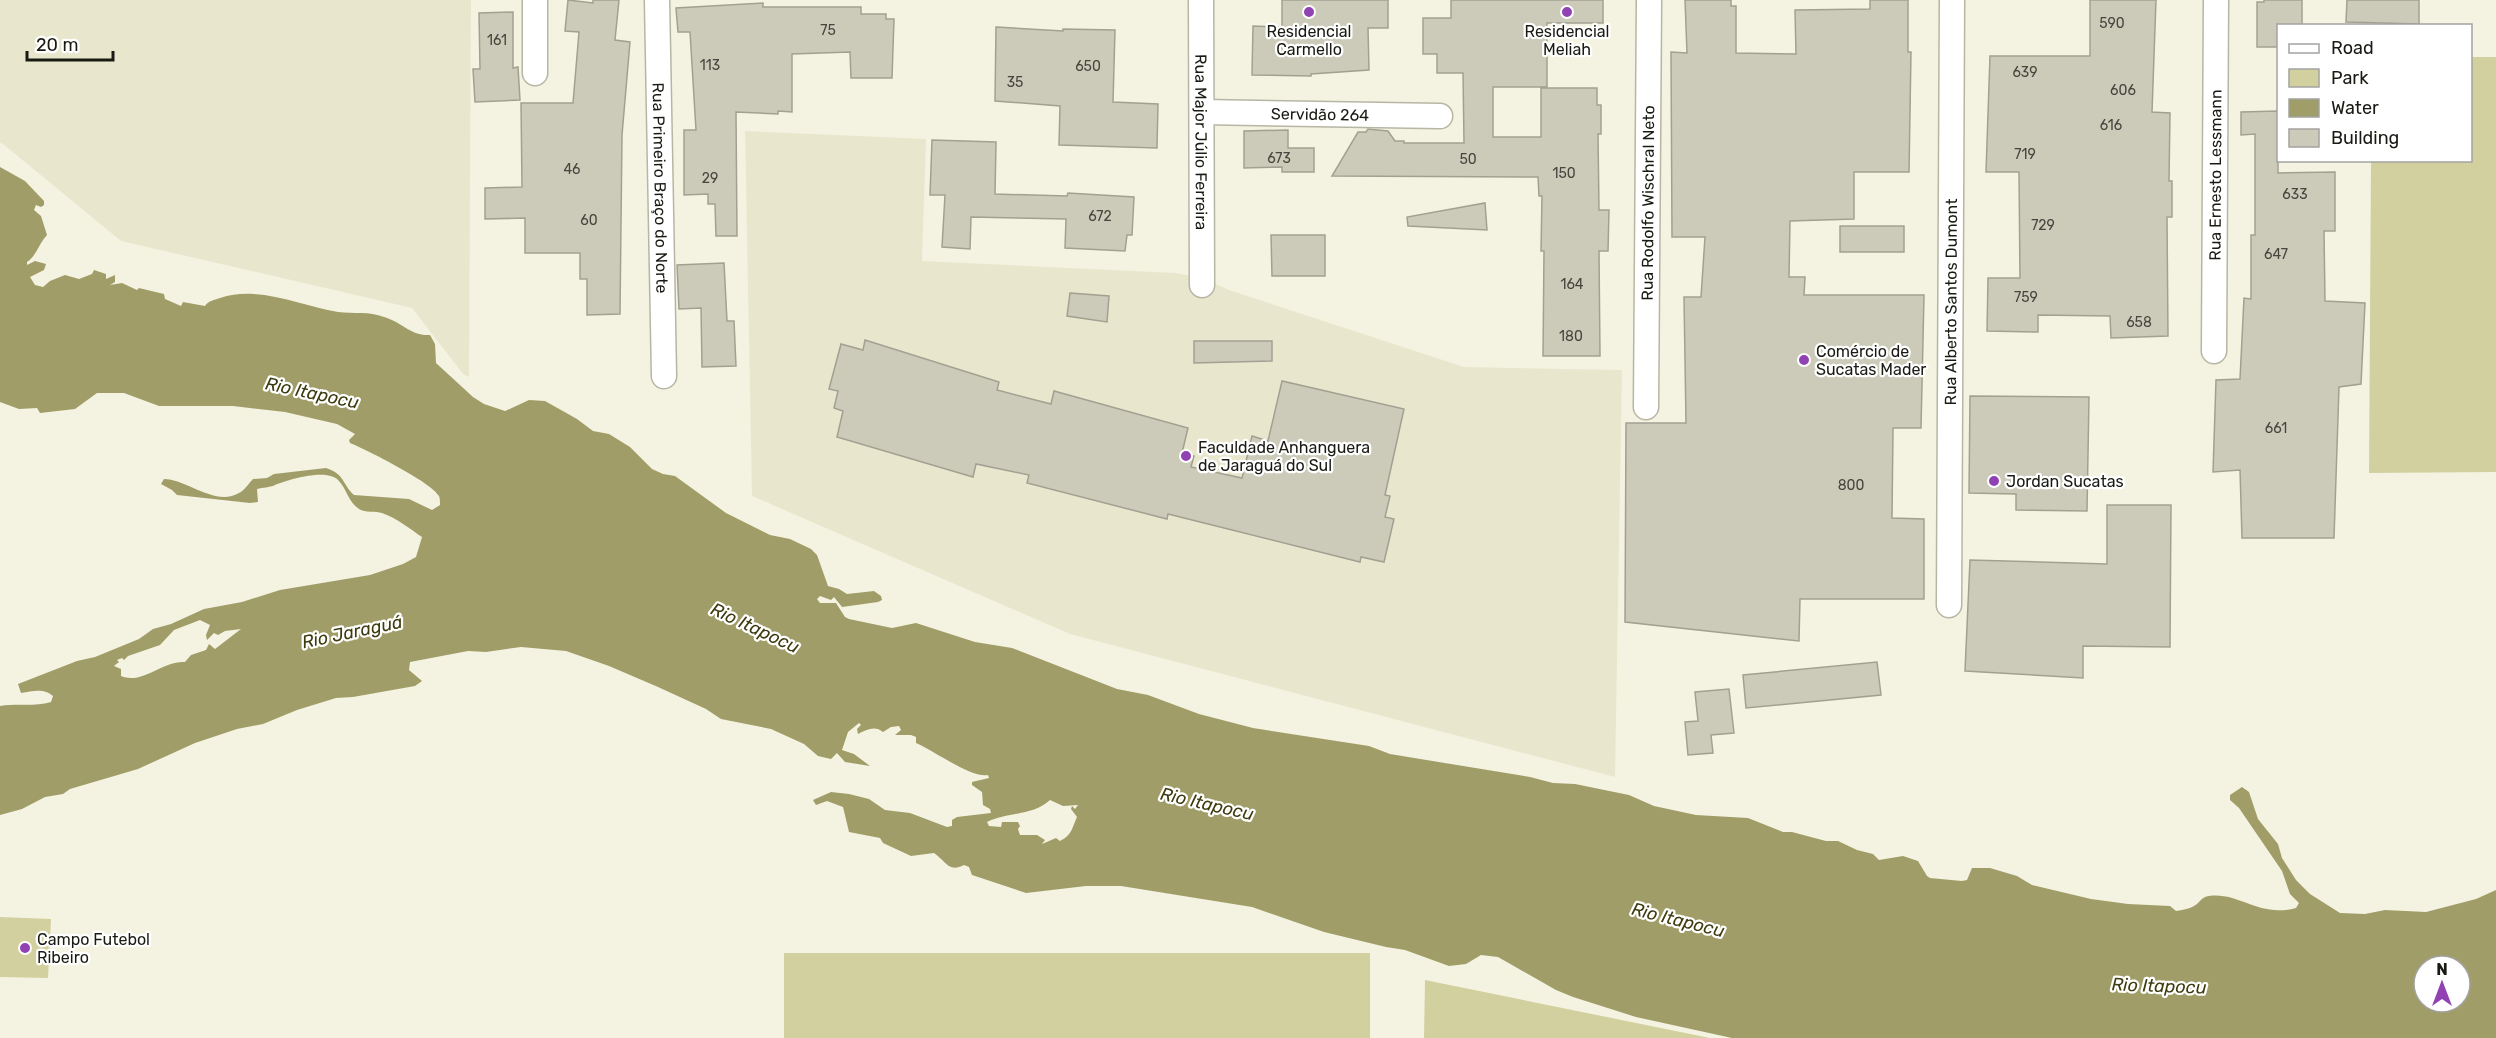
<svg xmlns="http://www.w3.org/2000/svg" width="2496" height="1038" viewBox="0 0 2496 1038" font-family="Rubik,sans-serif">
<rect width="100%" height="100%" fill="#f4f3e1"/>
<!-- built -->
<g fill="#e8e7ce">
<polygon points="0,0 471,0 469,377 463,374 412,308 121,241 3,144 0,143"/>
<polygon points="745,131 926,139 922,261 1175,273 1203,278 1229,290 1464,367 1622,370 1615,777 1070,634 752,496"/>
</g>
<!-- green -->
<g fill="#d3d0a0">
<polygon points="2471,57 2496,57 2496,472 2369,473 2371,161 2470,160"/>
<polygon points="0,917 51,919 48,978 0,977"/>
<rect x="784" y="953" width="586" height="85"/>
<polygon points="1425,980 1705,1037 1709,1038 1424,1038"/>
</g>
<!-- water -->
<path fill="#a19d68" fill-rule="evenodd" d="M 0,167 L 25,181 L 44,201 L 44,205 L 41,207 L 36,205 L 34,210 L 41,216 L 47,235 C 38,245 37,255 27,262 L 27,265 L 35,261 L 46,264 L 44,270 L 30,277 L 35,285 L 43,287 L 50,281 L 65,275 L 79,279 L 92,274 L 94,270 L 106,274 L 106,279 L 115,275 L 115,282 L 110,285 L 122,283 L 137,290 L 139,288 L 164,294 L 165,299 L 181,306 L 183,302 L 205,306 C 208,301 214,300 220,298 C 259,285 300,306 338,312 C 354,314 369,311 384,317 C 402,322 410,336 430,335 L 435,344 L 436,363 L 473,397 L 484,404 L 505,411 L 529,400 L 545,401 L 577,419 L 593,431 L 609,434 L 630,447 L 652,469 L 663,474 L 675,476 L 726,513 L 770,535 L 790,539 L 811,549 L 817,555 L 828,586 L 839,589 L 847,594 L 874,591 L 881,596 L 882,600 L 878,602 L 842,607 L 834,597 L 831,600 L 820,596 L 817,599 L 820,603 L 836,603 L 845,617 L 849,619 L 892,628 L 916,623 L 975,642 L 1012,648 L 1117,689 L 1148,695 L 1199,714 L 1253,728 L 1369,746 L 1390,754 L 1530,777 L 1553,783 L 1575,784 L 1629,795 L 1654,806 L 1696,815 L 1748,818 L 1783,832 L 1792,832 L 1826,841 L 1838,841 L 1857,850 L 1873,854 L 1879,860 L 1903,856 L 1918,861 L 1927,876 L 1930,878 L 1962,881 L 1967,880 L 1972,868 L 1990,868 L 2017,876 L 2032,885 L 2091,899 L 2128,904 L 2170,906 L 2176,911 C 2182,910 2189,909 2194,906 C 2200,903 2201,897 2209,896 C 2240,892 2258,918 2296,908 L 2299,903 L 2290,894 L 2282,871 L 2239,808 L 2230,800 L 2230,795 L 2242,787 L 2249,792 L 2258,819 L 2278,844 L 2282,858 L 2296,880 L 2310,894 L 2340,913 L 2365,914 L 2385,910 L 2426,912 L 2476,899 L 2496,890 L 2496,1038 L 1732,1038 L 1636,1017 L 1573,997 L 1556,990 L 1498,957 L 1481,955 L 1466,964 L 1449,966 L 1405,950 L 1386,947 L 1324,932 L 1252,907 L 1121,886 L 1086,886 L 1026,893 L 972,875 L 969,867 L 964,865 C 948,873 946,861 934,853 L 911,856 L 883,843 L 880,838 L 849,832 L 843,807 L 827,801 L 816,805 L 813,800 L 831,792 L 849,794 L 869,799 L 885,810 L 910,813 L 947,827 L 952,826 L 952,820 L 957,817 L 991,813 L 990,809 L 983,805 L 982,792 L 972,785 L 972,782 L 989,778 L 988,775 C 970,778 935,751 916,743 L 916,737 L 911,735 L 895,735 L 901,730 L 899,726 L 891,727 L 883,732 C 875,725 866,730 858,734 L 857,729 L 861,725 L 859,723 L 848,732 L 842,750 L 854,754 L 870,766 L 845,762 L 837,753 L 831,759 L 818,756 L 804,744 L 771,729 L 721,719 L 706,709 L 658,687 L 609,666 L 566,651 L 521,647 L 486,652 L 468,651 L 410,662 L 409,670 L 422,681 L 415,686 L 353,697 L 336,698 L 297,710 L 263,724 L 237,729 L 195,743 L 138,769 L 70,789 L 63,794 L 45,797 L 22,809 L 0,815 L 0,706 C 17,703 35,707 51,702 L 53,696 C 44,688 33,691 21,693 L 18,684 L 77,661 L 95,657 L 139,639 L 153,629 L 171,624 L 204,609 L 242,602 L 280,590 L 370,575 L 403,564 L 416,557 L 422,537 C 410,529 397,518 382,513 C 376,511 365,513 359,509 C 348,502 347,489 338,480 C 326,468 288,480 275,485 C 269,488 263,487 257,489 L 258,502 L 250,503 L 177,495 L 172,490 L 161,484 L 164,479 C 187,479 215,507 239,493 C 244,491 249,483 253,479 L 267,478 L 274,474 L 326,468 C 345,474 342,484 354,495 L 409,499 L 432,510 L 440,505 C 440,503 440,498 439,496 C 431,482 367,450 350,443 L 349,440 L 355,434 L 337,424 L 285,412 L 233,406 L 159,406 L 124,393 L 97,393 L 75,409 L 40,413 L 37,408 L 19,409 L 0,402 ZM 200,620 L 210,625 L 206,635 L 207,640 L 214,633 L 218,635 L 225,631 L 241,629 L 215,649 L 209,644 L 206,650 L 191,655 L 185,662 C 163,660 143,685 121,676 L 121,669 L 114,666 L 119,662 L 117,660 L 122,658 L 124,660 L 128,656 L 160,645 L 174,630 ZM 1050,800 L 1063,806 L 1078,805 L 1075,809 L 1072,806 L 1071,809 L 1077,817 C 1072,828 1072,835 1060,841 L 1056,838 L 1042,844 L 1045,840 L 1037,835 L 1020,835 L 1018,829 L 1020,826 L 1018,822 L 1002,822 L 1001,827 L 989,826 L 987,822 C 1007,812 1033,816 1050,800 ZM 2424,966 L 2460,966 L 2460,1002 L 2424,1002 Z"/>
<!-- building -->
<g fill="#cccbba" stroke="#a2a191" stroke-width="1.5">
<polygon points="568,0 593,3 593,0 619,0 615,40 630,42 622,135 620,314 587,315 587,279 580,279 580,253 525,253 525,218 485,219 485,188 522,187 521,103 573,103 579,32 565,31"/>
<polygon points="1282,0 1388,0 1388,28 1368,28 1369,70 1311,74 1311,76 1252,75 1253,26 1282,27"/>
<polygon points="1451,0 1603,0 1603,23 1547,23 1547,87 1493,87 1493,137 1541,137 1541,88 1597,88 1597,105 1601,105 1601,134 1598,134 1599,210 1609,210 1608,251 1599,251 1600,356 1543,356 1544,251 1541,251 1542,196 1539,196 1538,177 1332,176 1358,132 1366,132 1368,129 1388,131 1395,141 1404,141 1404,143 1464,143 1463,73 1437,73 1437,54 1423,54 1423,18 1451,18"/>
<polygon points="1685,0 1731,0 1731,6 1736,6 1736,53 1796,54 1795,10 1870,9 1870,0 1908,0 1908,52 1911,52 1909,172 1854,172 1854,219 1790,221 1789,277 1805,277 1804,295 1924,295 1921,428 1893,428 1892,518 1924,519 1924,599 1800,599 1799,641 1625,622 1626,423 1686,423 1684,297 1701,297 1705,237 1672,237 1671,52 1687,53"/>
<polygon points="2090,0 2156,0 2152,112 2170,113 2169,181 2172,181 2172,217 2167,217 2168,336 2111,338 2110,316 2038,315 2038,332 1987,331 1988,278 2020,278 2019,172 1986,172 1990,56 2090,56"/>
<polygon points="2264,0 2302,0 2302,26 2278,26 2278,47 2257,47 2257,2 2264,2"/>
<polygon points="2347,0 2419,0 2419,24 2346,22"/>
<polygon points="763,3 763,7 861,7 861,14 886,14 886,19 894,19 892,78 851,78 850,52 792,54 792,112 778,111 778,114 736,112 737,236 716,236 715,204 708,204 708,194 684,195 684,130 696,130 690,32 678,32 676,8"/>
<polygon points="513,12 513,68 518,67 520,100 475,102 473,69 480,69 479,13"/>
<polygon points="996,27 1063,31 1063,29 1115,30 1113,102 1158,104 1157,148 1059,145 1060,106 995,101"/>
<polygon points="2278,111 2278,173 2335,172 2335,231 2324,231 2325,301 2365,303 2361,384 2339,387 2334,538 2242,538 2240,470 2213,472 2216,380 2240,379 2244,298 2251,299 2251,235 2255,235 2255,134 2241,135 2241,112"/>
<polygon points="1288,130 1288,148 1314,148 1314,172 1282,172 1282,167 1244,168 1244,131"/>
<polygon points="932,140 996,142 995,194 1067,196 1068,193 1134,197 1132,235 1127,235 1125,251 1065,248 1066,219 971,217 970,249 942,247 945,195 930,195"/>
<polygon points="1485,203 1487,230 1408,226 1407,217"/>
<rect x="1840" y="226" width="64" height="26"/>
<polygon points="1271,235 1325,235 1325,276 1272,276"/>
<polygon points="724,263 727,321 734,321 736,366 702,367 701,308 679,309 677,265"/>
<polygon points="1070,293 1109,296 1107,322 1067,316"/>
<polygon points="865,340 999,382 997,390 1051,404 1054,391 1188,428 1182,453 1194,456 1191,467 1242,478 1252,436 1268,441 1282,381 1404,409 1385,495 1390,496 1385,517 1394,519 1384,562 1361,557 1360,562 1168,514 1167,519 1027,483 1029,475 976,464 973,477 837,437 843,411 834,408 838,391 829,389 841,344 863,350"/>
<polygon points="1194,341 1272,341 1272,361 1194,363"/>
<polygon points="1970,396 2089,397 2087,511 2016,510 2016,494 1969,493"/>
<polygon points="2107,505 2171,505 2170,647 2083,646 2083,678 1965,671 1970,560 2107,564"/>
<polygon points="1877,662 1881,695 1746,708 1743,675"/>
<polygon points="1729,689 1734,733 1711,735 1713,753 1688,755 1685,722 1698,721 1695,692"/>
</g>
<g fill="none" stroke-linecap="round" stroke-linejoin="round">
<!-- minor casing -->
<g stroke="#b7b6a5" stroke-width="27">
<g id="minor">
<path id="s1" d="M 657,0 L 664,376"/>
<path id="s2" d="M 1201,0 L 1202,285"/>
<polyline points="535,73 535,0"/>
<path id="s3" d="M 1202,112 L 1440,116"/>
<path id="s4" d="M 2214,351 L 2216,0"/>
<path id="s5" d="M 1646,407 L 1649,0"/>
<path id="s6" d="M 1949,605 L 1952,0"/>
</g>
</g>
<!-- minor -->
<use href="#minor" stroke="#fff" stroke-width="24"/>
</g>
<!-- markers -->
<g fill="#9142b2" stroke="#fff" stroke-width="2">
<circle cx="1309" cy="12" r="6"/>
<circle cx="1567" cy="12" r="6"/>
<circle cx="1804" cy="360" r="6"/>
<circle cx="1186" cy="456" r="6"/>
<circle cx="1994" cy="481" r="6"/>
<circle cx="25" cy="948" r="6"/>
</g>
<g text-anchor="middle" stroke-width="4.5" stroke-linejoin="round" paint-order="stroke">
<!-- number labels -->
<g font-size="14" fill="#46463e">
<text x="2112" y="28">590</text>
<text x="828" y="35">75</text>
<text x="497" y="45">161</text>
<text x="710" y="70">113</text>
<text x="1088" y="71">650</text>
<text x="2025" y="77">639</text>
<text x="1015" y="87">35</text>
<text x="2123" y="95">606</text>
<text x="2111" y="130">616</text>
<text x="2025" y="159">719</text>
<text x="1279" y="163">673</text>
<text x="1468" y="164">50</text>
<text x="572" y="174">46</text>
<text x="1564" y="178">150</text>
<text x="710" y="183">29</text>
<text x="2295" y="199">633</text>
<text x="1100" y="221">672</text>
<text x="589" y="225">60</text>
<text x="2043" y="230">729</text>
<text x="2276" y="259">647</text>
<text x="1572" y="289">164</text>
<text x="2026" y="302">759</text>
<text x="2139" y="327">658</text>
<text x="1571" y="341">180</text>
<text x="2276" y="433">661</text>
<text x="1851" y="490">800</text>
</g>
<!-- poi labels -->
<g font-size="16" fill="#1a1a14" stroke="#fff" text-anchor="start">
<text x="1309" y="37" text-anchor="middle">Residencial<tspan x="1309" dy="18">Carmello</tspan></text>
<text x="1567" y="37" text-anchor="middle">Residencial<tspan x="1567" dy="18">Meliah</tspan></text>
<text x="1816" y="357">Comércio de<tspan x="1816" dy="18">Sucatas Mader</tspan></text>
<text x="1198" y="453">Faculdade Anhanguera<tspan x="1198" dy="18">de Jaraguá do Sul</tspan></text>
<text x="2006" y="487">Jordan Sucatas</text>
<text x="37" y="945">Campo Futebol<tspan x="37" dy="18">Ribeiro</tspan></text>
</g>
<!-- street labels -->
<g font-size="16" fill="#1a1a14" stroke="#fff">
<text dy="6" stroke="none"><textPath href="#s3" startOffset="118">Servidão 264</textPath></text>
<text dy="6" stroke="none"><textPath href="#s2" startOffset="142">Rua Major Júlio Ferreira</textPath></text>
<text dy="6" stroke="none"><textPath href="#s4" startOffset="176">Rua Ernesto Lessmann</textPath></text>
<text dy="6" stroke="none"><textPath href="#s1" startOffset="188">Rua Primeiro Braço do Norte</textPath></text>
<text dy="6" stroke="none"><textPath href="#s5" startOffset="204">Rua Rodolfo Wischral Neto</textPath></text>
<text dy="6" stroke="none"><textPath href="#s6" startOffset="303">Rua Alberto Santos Dumont</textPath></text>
</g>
<!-- water labels -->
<g font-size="18" font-style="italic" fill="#3e3b0f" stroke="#fff">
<text transform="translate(312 393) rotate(12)" y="6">Rio Itapocu</text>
<text transform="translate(755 628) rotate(25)" y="6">Rio Itapocu</text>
<text transform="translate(352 632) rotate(-12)" y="6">Rio Jaraguá</text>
<text transform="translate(1207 804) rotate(13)" y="6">Rio Itapocu</text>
<text transform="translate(1678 920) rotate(14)" y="6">Rio Itapocu</text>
<text transform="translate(2159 986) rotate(2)" y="6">Rio Itapocu</text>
</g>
</g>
<!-- legend -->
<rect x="2277" y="24" width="195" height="138" fill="#ffffff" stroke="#a3a3a1" stroke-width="1.5"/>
<rect x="2289" y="44" width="30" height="9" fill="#ffffff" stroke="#a3a3a1" stroke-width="1.5"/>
<text x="2331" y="54" font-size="18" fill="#1a1a14">Road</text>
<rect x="2289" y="69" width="30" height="18" fill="#d3d0a0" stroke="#a3a3a1" stroke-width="1.5"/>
<text x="2331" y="84" font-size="18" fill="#1a1a14">Park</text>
<rect x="2289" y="99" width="30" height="18" fill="#a19d68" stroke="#a3a3a1" stroke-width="1.5"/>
<text x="2331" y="114" font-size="18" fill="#1a1a14">Water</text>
<rect x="2289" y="129" width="30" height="18" fill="#cccbba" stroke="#a3a3a1" stroke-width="1.5"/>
<text x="2331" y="144" font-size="18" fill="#1a1a14">Building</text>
<!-- north arrow -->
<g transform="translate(2442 984)"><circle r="28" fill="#ffffff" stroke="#a3a3a1" stroke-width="1.5"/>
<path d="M0-4.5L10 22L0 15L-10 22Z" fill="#9142b2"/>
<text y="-9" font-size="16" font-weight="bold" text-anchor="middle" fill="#1a1a14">N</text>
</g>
<!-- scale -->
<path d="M27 51v9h86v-9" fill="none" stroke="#1a1a14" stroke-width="3"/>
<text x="36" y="51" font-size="18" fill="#1a1a14" stroke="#ffffff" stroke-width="4.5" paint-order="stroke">20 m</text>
</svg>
